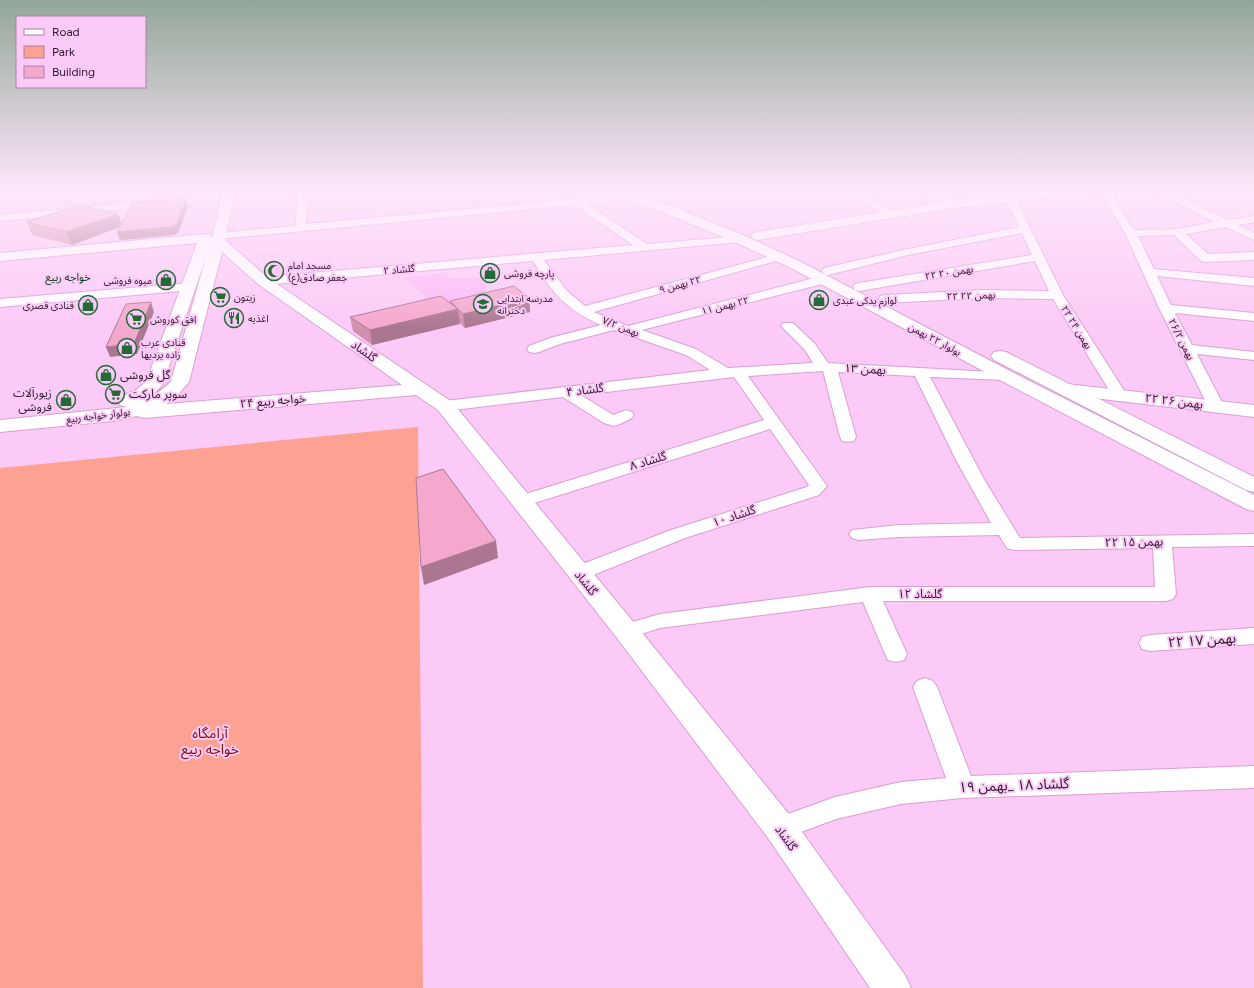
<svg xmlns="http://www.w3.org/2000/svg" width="1254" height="988" viewBox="0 0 1254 988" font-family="Figtree,'Noto Sans Arabic',sans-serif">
<rect width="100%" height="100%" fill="#fccaf7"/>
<!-- built -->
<polygon fill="#fcb9f7" points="447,273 448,278 486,277 486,297 530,295 530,312 465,328 403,278"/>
<!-- green -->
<polygon fill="#fda193" points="418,427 423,988 0,988 0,468"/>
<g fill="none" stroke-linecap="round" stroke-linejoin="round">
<!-- street casing -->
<g stroke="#d99ed4" stroke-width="2">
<g id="street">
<path d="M 299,190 L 309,190 L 306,224 L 632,194 L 636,195 L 637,197 L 632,200 L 587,204 L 647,244 L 740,236 L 744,237 L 746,239 L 744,241 L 740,242 L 544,260 L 567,291 L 585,306 L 775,255 L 783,255 L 785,257 L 783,259 L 594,312 L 628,326 L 822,276 L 826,277 L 828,280 L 826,283 L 642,330 L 696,349 L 728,368 L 813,363 L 805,350 L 781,326 L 783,323 L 793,323 L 815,344 L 828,363 L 1011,373 L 1013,376 L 1011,379 L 1006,380 L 930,377 L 985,481 L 1020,538 L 1254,534 L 1254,546 L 1172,547 L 1176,594 L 1173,599 L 1166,601 L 883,601 L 907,654 L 904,660 L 896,662 L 888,660 L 885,654 L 863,602 L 660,628 L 626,639 L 618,636 L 615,631 L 618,626 L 660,614 L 870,587 L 1155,587 L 1153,548 L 1014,550 L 1007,548 L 999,535 L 899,537 L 859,540 L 852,538 L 849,534 L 852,530 L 899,525 L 991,523 L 956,460 L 915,376 L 838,372 L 856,437 L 854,441 L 848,442 L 842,441 L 840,437 L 823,371 L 748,376 L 827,486 L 819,495 L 685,538 L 586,578 L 579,580 L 572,578 L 569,573 L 572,568 L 671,530 L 807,487 L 809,485 L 770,429 L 528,505 L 522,506 L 516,505 L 513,501 L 516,497 L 764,420 L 734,377 L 581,395 L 613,415 L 626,410 L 632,412 L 634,415 L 632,418 L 620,424 L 614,426 L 604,423 L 563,397 L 445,411 L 439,409 L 437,406 L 439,403 L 445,401 L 710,370 L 686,355 L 614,330 L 560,344 L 539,352 L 534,353 L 529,352 L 527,349 L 529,346 L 550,338 L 601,325 C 566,310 552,293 533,261 L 263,285 L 259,284 L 257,281 L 259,278 L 263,277 L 633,245 L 575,205 L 219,239 L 213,236 L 219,233 L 295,226 Z"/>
<polygon points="684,190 715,190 710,193 652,199 647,196 652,193"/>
<polygon points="757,190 768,190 783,200 778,203"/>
<polygon points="840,190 852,190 896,212 897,214 896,216 888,216"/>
<polygon points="921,190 933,190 959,202 960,204 959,206 951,206"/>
<polygon points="1097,190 1110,191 1134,230 1177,229 1215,222 1154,192 1153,190 1165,190 1228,220 1254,216 1254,222 1238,225 1254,233 1254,240 1225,227 1186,234 1208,254 1254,252 1254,260 1205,262 1201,261 1174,235 1138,236 1154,269 1254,278 1254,286 1157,276 1171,305 1254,313 1254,321 1175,313 1192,345 1254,352 1254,360 1197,354 1224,406 1222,409 1216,411 1210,409 1208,406 1159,308 1125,233 1102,195"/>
<polygon points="1010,194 1015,197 1063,295 1127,395 1124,398 1119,400 1114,398 1053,299 983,298 885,303 880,302 879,299 880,296 885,295 983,290 1049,291 1035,261 859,291 855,290 853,287 855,284 859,283 1032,255 1022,233 908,255 828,275 824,274 822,271 824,268 908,249 1019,227 1005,197"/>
<polygon points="215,195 219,196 220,198 219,200 0,221 0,215"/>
<polygon points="188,283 192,284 194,287 192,290 0,307 0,299"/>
<polygon points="1254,628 1254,644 1150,651 1142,649 1139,643 1142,637 1150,635"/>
<polygon points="925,678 933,681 937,687 971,776 1254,766 1254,788 962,798 901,804 836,819 780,840 771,836 767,828 771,820 835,797 901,782 946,778 913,687 917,681"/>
</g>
</g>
<!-- secondary casing -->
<g stroke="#d99ed4" stroke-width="2">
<g id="secondary">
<path d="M 221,190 L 233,190 L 234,197 L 225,240 L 268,278 L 452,402 L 635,624 L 792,818 L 905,975 L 911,988 L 870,988 L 768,838 L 617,638 L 438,410 L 416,395 L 144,418 L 137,416 L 113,421 L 0,432 L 0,420 L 127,407 L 120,405 L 117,401 L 120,397 L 136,390 L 146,382 L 197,243 L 0,261 L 0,253 L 205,234 L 210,235 L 212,238 L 222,197 ZM 222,252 L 258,284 L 402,385 L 166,404 L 176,397 L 189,382 ZM 206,257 L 171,381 C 161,392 150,398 136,404 L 150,398 L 163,384 Z"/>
<polygon points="1054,190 1092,190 1090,193 1086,194 955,208 758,240 753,239 751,236 753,233 758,232 955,200"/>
<polygon points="1067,384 1254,405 1254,417 1060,394 1058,390 1060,386"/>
</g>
</g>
<!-- primary casing -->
<g stroke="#d99ed4" stroke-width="2">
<g id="primary">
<polygon points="603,190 620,190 672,206 745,236 799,261 1012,372 1254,495 1254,511 1246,509 1000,380 789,267 735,242 662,212 605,193"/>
<polygon points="1000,351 1006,352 1254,477 1254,492 1246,490 994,360 991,356 994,352"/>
</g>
</g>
<!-- street -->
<use href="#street" fill="#fff" fill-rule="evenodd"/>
<!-- secondary -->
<use href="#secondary" fill="#fff" fill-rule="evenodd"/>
<!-- primary -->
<use href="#primary" fill="#fff" fill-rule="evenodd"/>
</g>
<!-- wall -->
<g fill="#d290b0">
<polygon points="188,207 178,233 173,235 120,240 117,232 120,227 72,245 32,235 27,222 118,214 122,224"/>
<polygon points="529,298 530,312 465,328 460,323 372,345 353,331 350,317 450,303 450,301"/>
</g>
<!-- shaded-wall -->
<g fill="#ab7690">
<polygon points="186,199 188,207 178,233 173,235 120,240 117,232"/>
<polygon points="118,214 122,226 72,245 67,232"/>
<polygon points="529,298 530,312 465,328 463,314"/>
<polygon points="151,302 154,312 137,354 110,357 106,347"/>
<polygon points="458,309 460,324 372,345 370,330"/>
<polygon points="496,541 498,558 424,585 421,567"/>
</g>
<!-- building -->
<g fill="#f4a8cd" stroke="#ab7690">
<polygon points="186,199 176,225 171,227 117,232 133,203"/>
<polygon points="80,205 118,214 67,232 27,222"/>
<polygon points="514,286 529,298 463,314 450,301"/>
<polygon points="441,296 458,309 370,330 350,317"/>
<polygon points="151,302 134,344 106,347 126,304"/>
<polygon points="443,469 496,541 421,567 416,478"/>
</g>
<!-- sky -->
<linearGradient id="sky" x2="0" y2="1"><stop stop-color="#93a699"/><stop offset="0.58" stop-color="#fee7fb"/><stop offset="1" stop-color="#fee7fb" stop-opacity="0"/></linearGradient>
<rect width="1254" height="328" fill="url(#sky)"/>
<!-- icons -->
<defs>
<g id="mosque-ring" transform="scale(1)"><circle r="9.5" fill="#fccaf7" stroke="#236a36" stroke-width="1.5"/><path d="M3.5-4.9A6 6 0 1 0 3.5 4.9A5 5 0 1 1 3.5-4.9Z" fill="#236a36"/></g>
<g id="shop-ring" transform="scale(1)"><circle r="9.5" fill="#fccaf7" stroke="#236a36" stroke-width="1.5"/><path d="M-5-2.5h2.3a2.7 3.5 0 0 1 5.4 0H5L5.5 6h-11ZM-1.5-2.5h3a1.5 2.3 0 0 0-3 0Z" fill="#236a36"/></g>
<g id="supermarket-ring" transform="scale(1)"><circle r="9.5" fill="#fccaf7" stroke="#236a36" stroke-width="1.5"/><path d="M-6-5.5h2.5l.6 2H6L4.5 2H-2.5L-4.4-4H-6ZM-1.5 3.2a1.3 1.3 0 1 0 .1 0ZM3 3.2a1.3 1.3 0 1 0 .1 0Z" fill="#236a36"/></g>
<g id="school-ring" transform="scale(1)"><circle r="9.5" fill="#fccaf7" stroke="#236a36" stroke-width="1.5"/><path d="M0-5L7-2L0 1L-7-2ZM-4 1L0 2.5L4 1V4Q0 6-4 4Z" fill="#236a36"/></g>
<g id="restaurant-ring" transform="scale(1)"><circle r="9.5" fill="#fccaf7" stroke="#236a36" stroke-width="1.5"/><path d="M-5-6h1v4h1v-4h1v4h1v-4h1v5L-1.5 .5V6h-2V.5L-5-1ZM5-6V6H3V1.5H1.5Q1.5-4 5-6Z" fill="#236a36"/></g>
</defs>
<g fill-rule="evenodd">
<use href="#mosque-ring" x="274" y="271"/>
<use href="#shop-ring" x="490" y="273"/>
<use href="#shop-ring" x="166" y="280"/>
<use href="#supermarket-ring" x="220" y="297"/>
<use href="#shop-ring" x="819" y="300"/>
<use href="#school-ring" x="483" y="304"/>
<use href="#shop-ring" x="88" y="305"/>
<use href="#restaurant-ring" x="234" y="318"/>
<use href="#supermarket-ring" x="136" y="319"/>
<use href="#shop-ring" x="127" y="348"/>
<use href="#shop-ring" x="106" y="375"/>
<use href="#supermarket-ring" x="115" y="394"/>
<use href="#shop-ring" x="66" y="400"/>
</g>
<g text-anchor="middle" stroke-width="4" stroke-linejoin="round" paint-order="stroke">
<!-- far-poi labels -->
<g font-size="10" fill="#2e172c" stroke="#fccaf7" text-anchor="start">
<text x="288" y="269">مسجد امام<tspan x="288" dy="12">جعفر صادق(ع)</tspan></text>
<text x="504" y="277">پارچه فروشی</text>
<text x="152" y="284" text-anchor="end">میوه فروشی</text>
<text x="234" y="301">زیتون</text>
<text x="497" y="302">مدرسه ابتدایی<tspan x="497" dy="12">دخترانه</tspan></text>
<text x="833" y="304">لوازم یدکی عبدی</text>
<text x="74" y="309" text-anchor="end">قنادی قصری</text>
<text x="248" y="322">اغذیه</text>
<text x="150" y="323">افق کوروش</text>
<text x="141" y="346">قنادی عرب<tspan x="141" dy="12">زاده یزدیها</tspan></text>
</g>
<!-- far-street labels -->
<g font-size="10" fill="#2e172c" stroke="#fccaf7">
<text transform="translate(399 269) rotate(-5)" y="4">گلشاد ۲</text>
<text transform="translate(949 272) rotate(-9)" y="4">۲۲ بهمن ۲۰</text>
<text transform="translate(680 284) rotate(-15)" y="4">٢٢ بهمن ۹</text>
<text transform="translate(971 295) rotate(-2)" y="4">۲۲ بهمن ۲۲</text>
<text transform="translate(725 305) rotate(-14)" y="4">٢٢ بهمن ١١</text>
<text transform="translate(621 326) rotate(21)" y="4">بهمن ۷/۲</text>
<text transform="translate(1077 327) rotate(58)" y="4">۲۲ بهمن ۲۴</text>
<text transform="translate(935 339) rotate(28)" y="4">بولوار ۲۲ بهمن</text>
<text transform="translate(1182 339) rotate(63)" y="4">بهمن ۲۶/۲</text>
<text transform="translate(98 415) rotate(-7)" y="4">بولوار خواجه ربیع</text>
</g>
<!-- far-neighbourhood labels -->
<g font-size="11" fill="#053917" stroke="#fccaf7">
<text x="68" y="281">خواجه ربیع</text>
</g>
<!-- street labels -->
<g font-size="12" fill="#2e172c" stroke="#fccaf7">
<text transform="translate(364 351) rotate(35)" y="4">گلشاد</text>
<text transform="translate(865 369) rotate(3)" y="4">بهمن ۱۳</text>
<text transform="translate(585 390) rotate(-7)" y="4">گلشاد ۴</text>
<text transform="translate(273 401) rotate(-5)" y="4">خواجه ربیع ۲۴</text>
<text transform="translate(1174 401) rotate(7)" y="4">۲۲ بهمن ۲۶</text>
<text transform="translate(648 461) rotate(-17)" y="4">گلشاد ۸</text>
<text transform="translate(734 516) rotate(-18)" y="4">گلشاد ۱۰</text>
<text transform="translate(1134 542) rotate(-1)" y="4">۲۲ بهمن ۱۵</text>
<text transform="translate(586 583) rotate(51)" y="4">گلشاد</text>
<text x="920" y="598">گلشاد ۱۲</text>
<text transform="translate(786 838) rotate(54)" y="4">گلشاد</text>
</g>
<!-- poi labels -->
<g font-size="12" fill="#2e172c" stroke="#fccaf7" text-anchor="start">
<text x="120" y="379">گل فروشی</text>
<text x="52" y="397" text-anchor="end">زیورآلات<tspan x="52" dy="14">فروشی</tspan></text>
<text x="129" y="398">سوپر مارکت</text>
</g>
<!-- near-street labels -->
<g font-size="14" fill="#2e172c" stroke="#fccaf7">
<text transform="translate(1202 640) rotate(-4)" y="5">۲۲ بهمن ۱۷</text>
<text transform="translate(1014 785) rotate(-2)" y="5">گلشاد ۱۸ _بهمن ۱۹</text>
</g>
<!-- near-park labels -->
<g font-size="14" fill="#810a06" stroke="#fccaf7">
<text x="210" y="738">آرامگاه<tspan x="210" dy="16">خواجه ربیع</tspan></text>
</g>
</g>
<!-- legend -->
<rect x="16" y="16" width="130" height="72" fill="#fccaf7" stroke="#aa82a6"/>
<rect x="24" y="29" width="20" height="6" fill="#ffffff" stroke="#aa82a6"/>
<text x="52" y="36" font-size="12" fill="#2e172c">Road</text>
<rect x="24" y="46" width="20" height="12" fill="#fda193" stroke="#aa82a6"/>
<text x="52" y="56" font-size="12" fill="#2e172c">Park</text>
<rect x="24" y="66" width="20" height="12" fill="#f4a8cd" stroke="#aa82a6"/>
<text x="52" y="76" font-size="12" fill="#2e172c">Building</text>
</svg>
